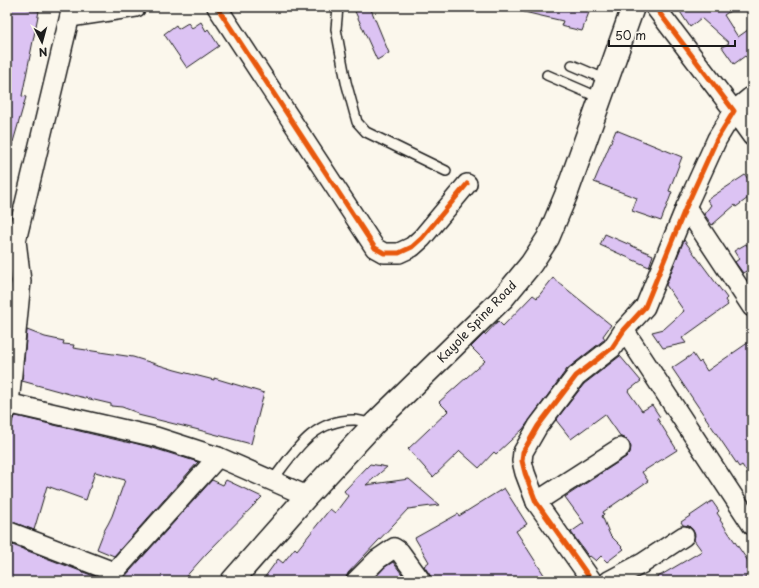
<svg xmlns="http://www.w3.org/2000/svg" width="759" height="588" viewBox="0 0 759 588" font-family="'Playpen Sans',sans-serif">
<rect width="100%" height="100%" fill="#fbf7ec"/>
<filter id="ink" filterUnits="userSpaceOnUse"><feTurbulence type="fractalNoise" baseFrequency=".025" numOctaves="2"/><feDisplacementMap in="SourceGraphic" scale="8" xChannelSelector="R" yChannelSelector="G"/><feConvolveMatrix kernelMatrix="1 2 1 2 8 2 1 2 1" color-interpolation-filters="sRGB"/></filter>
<g filter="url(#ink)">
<!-- building -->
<g fill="#dcc3f3" stroke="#1c1c1c">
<polygon points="7,7 18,7 39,11 22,96 26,97 11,149 7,148"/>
<polygon points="353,7 370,7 389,53 377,60"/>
<polygon points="525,7 591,7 582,31 561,26 563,21 524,12"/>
<polygon points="677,7 736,7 724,15 738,37 752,27 752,51 749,53 751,55 747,58 745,56 734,64 722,47 729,43 701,18 690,27"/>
<polygon points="201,22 206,31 208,29 219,46 187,68 164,34 176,25 178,29 188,23 192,28"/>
<polygon points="616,130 682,157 669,191 672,192 661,221 632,211 637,198 594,182"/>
<polygon points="745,175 752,184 752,195 736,207 735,205 712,225 704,214 711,205 707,200"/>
<polygon points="605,234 653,255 649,267 600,245"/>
<polygon points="684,240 727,298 725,300 728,305 682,338 686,343 663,348 652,332 664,329 684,311 666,285"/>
<polygon points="746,244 752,252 752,280 746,271 743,273 735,262 739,259 734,251"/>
<polygon points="553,278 611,325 603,336 605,339 567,369 523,429 496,454 494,452 479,468 460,451 433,477 408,449 448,411 439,402 485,361 471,347 484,334 485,335 498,321 503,326 533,295 537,298"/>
<polygon points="27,330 45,337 64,341 63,344 74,345 73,348 133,357 175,370 214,380 214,378 264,393 251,444 199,430 138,415 138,413 122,407 111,406 111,404 73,395 22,381"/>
<polygon points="752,340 752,480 742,465 739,467 672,368 693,354 699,363 701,361 707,371"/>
<polygon points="620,356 641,381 628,391 642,411 652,405 660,417 657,418 677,450 642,472 648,481 603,512 604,514 602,516 610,535 624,549 607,562 601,556 596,561 590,556 589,557 571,532 584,523 565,497 626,457 630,453 631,447 629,442 625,438 621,437 605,414 571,439 556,420 584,384"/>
<polygon points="16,416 130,443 130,442 153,448 198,462 114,556 97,549 104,531 108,524 112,516 125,480 95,472 86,500 47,486 34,530 7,520 7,438 13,419"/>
<polygon points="370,464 387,467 366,485 409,479 439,505 408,509 348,573 345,581 262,581 278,559 283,563 295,548 297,550 330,509 335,513 348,496 344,491"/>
<polygon points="212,480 223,485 226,480 262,497 206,554 182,581 121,581"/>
<polygon points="504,488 527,524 516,531 548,581 432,581 430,575 424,566 429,562 415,538 458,514 459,516"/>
<polygon points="712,501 719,511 717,513 721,519 720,520 752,567 752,573 740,581 651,581 702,551 694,540 695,535 693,530 689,526 683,525 681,522"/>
<polygon points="7,543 96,577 95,581 7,581"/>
<polygon points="393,562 407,581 372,581 385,567"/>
</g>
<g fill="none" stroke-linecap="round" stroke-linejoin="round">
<!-- service casing -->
<g stroke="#1c1c1c" stroke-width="12">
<g id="service">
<polyline points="338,7 336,29 346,82 357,122 366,132 446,171"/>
<polyline points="572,65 607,80"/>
<polyline points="547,75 600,98"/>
<path d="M 272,481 C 295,451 313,419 355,420 C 360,420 367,423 372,424"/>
</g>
</g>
<!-- minor casing -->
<g stroke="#1c1c1c" stroke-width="22">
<g id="minor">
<polyline points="217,7 375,248 384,253 399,253 412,247 422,238 467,184"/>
<polyline points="70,17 136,7"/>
<polyline points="752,96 734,111 752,136"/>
<polyline points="686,207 752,307"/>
<polyline points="624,330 752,525"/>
<polyline points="7,403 156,437 218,457 307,496"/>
<polyline points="7,410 9,404 21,281 16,241 72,7"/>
<polyline points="536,502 620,448"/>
<polyline points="7,531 114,572"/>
<polyline points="106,581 218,457"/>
<polyline points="356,581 378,559 394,548 400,552 421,581"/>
<polyline points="592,581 536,502 525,473 522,461 523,452 538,426 576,376 612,348 624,330 645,307 686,207 717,139 734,111 655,7"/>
<polyline points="609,581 643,563 684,536"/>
</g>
</g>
<!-- secondary casing -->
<g stroke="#1c1c1c" stroke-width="25">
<polyline id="secondary" points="232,581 307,496 374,424 503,298 531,264 548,238 566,195 633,7"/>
</g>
<!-- service -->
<use href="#service" stroke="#fbf7ec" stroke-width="9"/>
<!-- minor -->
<use href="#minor" stroke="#fbf7ec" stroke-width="19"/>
<!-- secondary -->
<use href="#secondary" stroke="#fbf7ec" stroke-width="22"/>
<!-- cycleway casing -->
<g stroke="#fbf7ec" stroke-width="8">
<g id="cycleway">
<polyline points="217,7 375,248 384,253 399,253 412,247 422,238 467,184"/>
<polyline points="592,581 536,502 525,473 522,461 523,452 538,426 576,376 612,348 624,330 645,307 686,207 717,139 734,111 655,7"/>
</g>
</g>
<!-- cycleway -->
<use href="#cycleway" stroke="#e8590c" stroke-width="5"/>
</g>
</g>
<g text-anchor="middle" stroke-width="3.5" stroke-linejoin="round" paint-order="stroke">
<!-- street labels -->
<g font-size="12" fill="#1c1c1c" stroke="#fbf7ec">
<text transform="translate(477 322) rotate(-46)" y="4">Kayole Spine Road</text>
</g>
</g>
<!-- margin -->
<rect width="759" height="588" fill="none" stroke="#fbf7ec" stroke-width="24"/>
<rect x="12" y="12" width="735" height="564" fill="none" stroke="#1c1c1c" stroke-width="1.5" filter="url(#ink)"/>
<!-- north arrow -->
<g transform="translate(42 42) rotate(174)" stroke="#fbf7ec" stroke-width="3" paint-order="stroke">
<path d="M0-3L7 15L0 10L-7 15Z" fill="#1c1c1c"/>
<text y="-6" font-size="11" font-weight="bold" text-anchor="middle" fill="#1c1c1c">N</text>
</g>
<!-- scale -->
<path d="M609 40v6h126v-6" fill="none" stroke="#1c1c1c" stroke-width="2"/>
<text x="615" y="40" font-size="12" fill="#1c1c1c" stroke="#fbf7ec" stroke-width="3" paint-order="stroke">50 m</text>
</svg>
